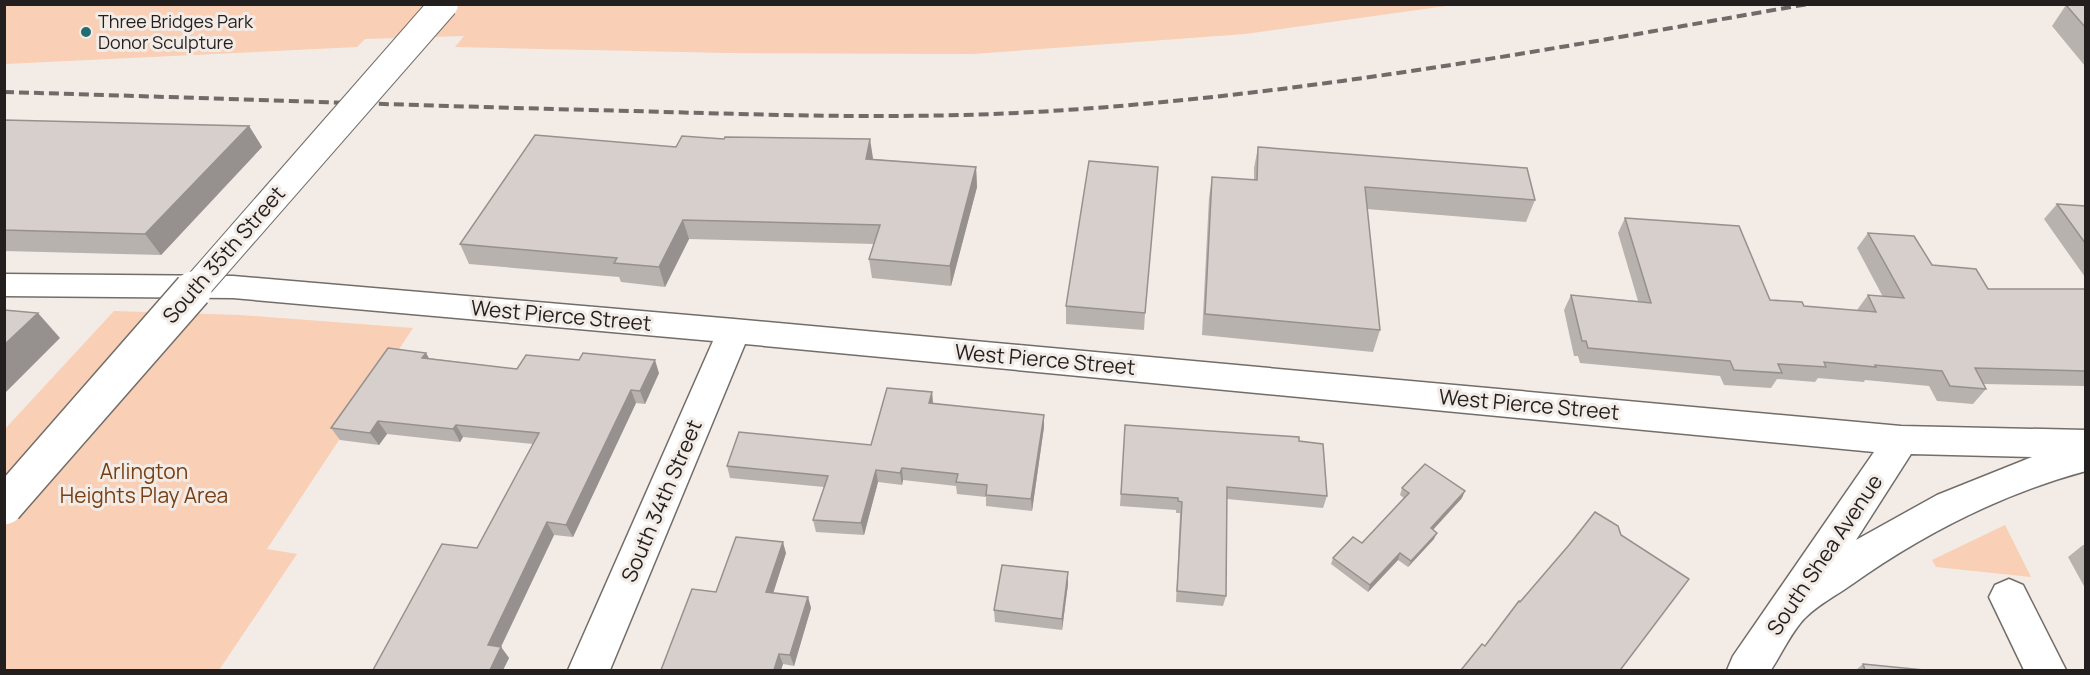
<svg xmlns="http://www.w3.org/2000/svg" width="2090" height="675" viewBox="0 0 2090 675" font-family="Manrope,sans-serif">
<rect width="100%" height="100%" fill="#f2ebe6"/>
<!-- green -->
<g fill="#f9cfb5">
<polygon points="5,4 1453,5 1245,34 973,54 729,53 455,47 464,36 365,39 357,47 5,64"/>
<polygon points="114,311 240,315 413,328 267,549 297,554 219,670 5,670 4,430"/>
<polygon points="2005,525 2031,577 1936,567 1932,560"/>
</g>
<g fill="none" stroke-linecap="round" stroke-linejoin="round">
<!-- minor casing -->
<g stroke="#736d69" stroke-width="3">
<g id="minor">
<path d="M 4,274 L 233,276 L 734,319 L 1901,426 L 2086,430 L 2086,471 C 2001,494 1923,534 1851,585 C 1837,595 1819,604 1806,617 C 1793,629 1781,655 1771,670 L 1727,670 L 1733,656 L 1874,452 L 745,344 L 610,670 L 568,670 L 713,341 L 233,298 L 4,296 ZM 1911,454 L 2032,457 L 1937,495 L 1856,540 Z"/>
<polygon points="2009,579 2023,585 2066,670 2024,670 1989,597 1995,585"/>
</g>
</g>
<!-- minor -->
<use href="#minor" fill="#fff" fill-rule="evenodd"/>
<!-- rail -->
<path stroke="#706b69" stroke-width="4" stroke-dasharray="10 5" stroke-linecap="butt" d="M 4,92 C 213,98 423,106 632,111 C 772,115 912,120 1051,111 C 1306,95 1557,48 1808,4"/>
<!-- secondary-bridge-far1 casing -->
<g stroke="#736d69" stroke-width="30" stroke-linecap="butt">
<polyline id="secondary-bridge-far1" points="192,292 444,4"/>
</g>
<!-- secondary-bridge casing -->
<g stroke="#736d69" stroke-width="40" stroke-linecap="butt">
<polyline id="secondary-bridge" points="4,506 193,290"/>
</g>
<!-- secondary-bridge-far1 -->
<use href="#secondary-bridge-far1" stroke="#fff" stroke-width="28"/>
<!-- secondary-bridge -->
<use href="#secondary-bridge" stroke="#fff" stroke-width="37"/>
</g>
<!-- wall -->
<g fill="#b8b2af">
<polygon points="2085,4 2085,66 2052,26 2066,5"/>
<polygon points="4,120 249,126 262,147 161,255 4,251"/>
<polygon points="676,147 873,159 976,167 977,187 951,286 872,278 869,259 874,244 689,239 665,287 621,282 619,277 469,264 460,244"/>
<polygon points="1258,147 1535,200 1526,222 1367,209 1380,330 1373,352 1202,335 1209,198 1212,177 1254,180 1254,168"/>
<polygon points="2057,204 2085,206 2085,277 2044,219"/>
<polygon points="1625,218 1770,300 1804,306 1857,310 1868,295 1883,297 1857,248 1868,233 1932,265 1988,289 2085,289 2085,386 1983,384 1986,389 1973,404 1937,401 1929,386 1865,380 1864,382 1818,378 1815,382 1777,379 1771,388 1724,385 1720,376 1580,363 1578,356 1574,356 1564,310 1571,295 1638,301 1618,233"/>
<polygon points="1066,306 1145,313 1144,330 1066,324"/>
<polygon points="429,358 517,369 659,373 645,404 636,403 573,537 554,535 501,647 509,658 503,670 477,548 533,444 463,437 460,442 387,434 379,445 340,440 331,428"/>
<polygon points="932,392 933,404 1044,415 1044,427 1032,511 986,506 986,497 957,494 956,486 903,480 902,485 878,482 864,535 816,532 813,520 824,487 730,478 727,466 871,445"/>
<polygon points="1125,425 1299,441 1327,496 1323,508 1227,499 1226,596 1223,606 1176,602 1180,513 1176,513 1176,510 1120,506"/>
<polygon points="1402,488 1462,498 1433,530 1434,539 1408,567 1398,560 1368,592 1331,564 1333,558 1362,543 1404,498 1400,495"/>
<polygon points="2085,543 2085,588 2068,557 2083,545 2085,545"/>
<polygon points="786,553 773,593 808,597 811,608 794,666 783,664 781,670 661,670"/>
<polygon points="1068,572 1068,584 1062,630 995,622 994,610"/>
<polygon points="1863,664 1924,670 1856,670"/>
</g>
<!-- shaded-wall -->
<g fill="#96918e">
<polygon points="249,126 262,147 161,255 145,234"/>
<polygon points="870,139 873,158 869,178 866,159"/>
<polygon points="976,167 977,187 951,286 950,266"/>
<polygon points="683,220 689,239 665,287 659,267"/>
<polygon points="38,313 60,338 4,394 4,345"/>
<polygon points="426,353 433,365 422,358"/>
<polygon points="655,360 659,373 645,404 640,391"/>
<polygon points="631,390 636,403 573,537 566,525"/>
<polygon points="932,392 933,404 929,403"/>
<polygon points="1044,415 1044,427 1032,511 1031,499"/>
<polygon points="378,421 387,434 379,445 370,433"/>
<polygon points="456,425 463,437 460,442 453,429"/>
<polygon points="902,468 903,480 902,485 900,473"/>
<polygon points="876,470 878,482 864,535 861,523"/>
<polygon points="1465,491 1462,498 1428,535 1431,528"/>
<polygon points="547,522 554,535 496,657 488,645"/>
<polygon points="1437,533 1434,539 1408,567 1411,561"/>
<polygon points="783,542 786,553 770,603 766,592"/>
<polygon points="1400,553 1398,560 1368,592 1370,585"/>
<polygon points="1068,572 1068,584 1062,630 1062,619"/>
<polygon points="808,597 811,608 794,666 790,655"/>
<polygon points="501,647 509,658 503,670 490,670"/>
<polygon points="779,654 783,664 781,670 774,670"/>
</g>
<!-- building -->
<g fill="#d6cfcb" stroke="#96918e" stroke-width="1.5">
<polygon points="2072,4 2085,4 2085,27 2066,5"/>
<polygon points="4,120 249,126 145,234 4,230"/>
<polygon points="535,135 676,147 682,136 724,139 725,137 870,139 866,159 976,167 950,266 869,259 880,225 683,220 659,267 614,263 617,258 460,244"/>
<polygon points="1258,147 1527,168 1535,200 1365,187 1380,330 1205,314 1212,177 1257,180"/>
<polygon points="1089,161 1158,167 1145,313 1066,306"/>
<polygon points="2057,204 2085,206 2085,243"/>
<polygon points="1625,218 1739,226 1770,300 1802,302 1804,306 1876,312 1868,295 1904,298 1868,233 1914,236 1932,265 1976,269 1988,289 2085,289 2085,371 1975,368 1986,389 1950,386 1942,371 1875,365 1876,367 1824,362 1826,367 1778,364 1782,373 1734,370 1730,361 1588,348 1586,341 1582,341 1571,295 1651,303"/>
<polygon points="4,310 38,313 4,345"/>
<polygon points="388,348 426,353 422,358 517,369 526,355 579,360 583,353 655,360 640,391 631,390 566,525 547,522 488,645 501,647 490,670 373,670 442,544 477,548 539,433 456,425 453,429 378,421 370,433 331,428"/>
<polygon points="887,388 932,392 929,403 1044,415 1031,499 986,495 987,485 956,482 958,474 902,468 900,473 876,470 861,523 813,520 828,476 727,466 739,432 871,445"/>
<polygon points="1125,425 1299,437 1299,441 1323,444 1327,496 1227,487 1226,596 1177,591 1182,502 1178,501 1178,498 1121,494"/>
<polygon points="1425,464 1465,491 1431,528 1437,533 1411,561 1400,553 1370,585 1333,558 1353,537 1362,543 1409,493 1402,488"/>
<polygon points="1595,512 1618,526 1621,535 1689,579 1621,669 1622,670 1461,670 1482,644 1485,646 1519,601 1520,602 1569,545"/>
<polygon points="736,537 783,542 766,592 808,597 790,655 779,654 774,670 661,670 692,589 716,592"/>
<polygon points="1002,565 1068,572 1062,619 994,610"/>
<polygon points="1863,664 1924,670 1865,670"/>
</g>
<!-- markers -->
<circle fill="#216c73" stroke="#f2ebe6" stroke-width="2" cx="86" cy="32" r="6"/>
<g text-anchor="middle" stroke-width="6" stroke-linejoin="round" paint-order="stroke">
<!-- far-poi labels -->
<g font-size="18" fill="#221f1e" stroke="#f2ebe6" text-anchor="start">
<text x="98" y="28">Three Bridges Park<tspan x="98" dy="21">Donor Sculpture</tspan></text>
</g>
<!-- street labels -->
<g font-size="21" fill="#221f1e" stroke="#f2ebe6">
<text transform="translate(224 255) rotate(-49)" y="7">South 35th Street</text>
<text transform="translate(561 316) rotate(5)" y="7">West Pierce Street</text>
<text transform="translate(1045 360) rotate(5)" y="7">West Pierce Street</text>
<text transform="translate(1529 405) rotate(5)" y="7">West Pierce Street</text>
<text transform="translate(662 501) rotate(-67)" y="7">South 34th Street</text>
<text transform="translate(1825 555) rotate(-56)" y="7">South Shea Avenue</text>
</g>
<!-- park labels -->
<g font-size="21" fill="#773f13" stroke="#f2ebe6">
<text x="144" y="479">Arlington<tspan x="144" dy="24">Heights Play Area</tspan></text>
</g>
</g>
<!-- border -->
<rect width="2090" height="675" fill="none" stroke="#221f1e" stroke-width="12"/>
</svg>
